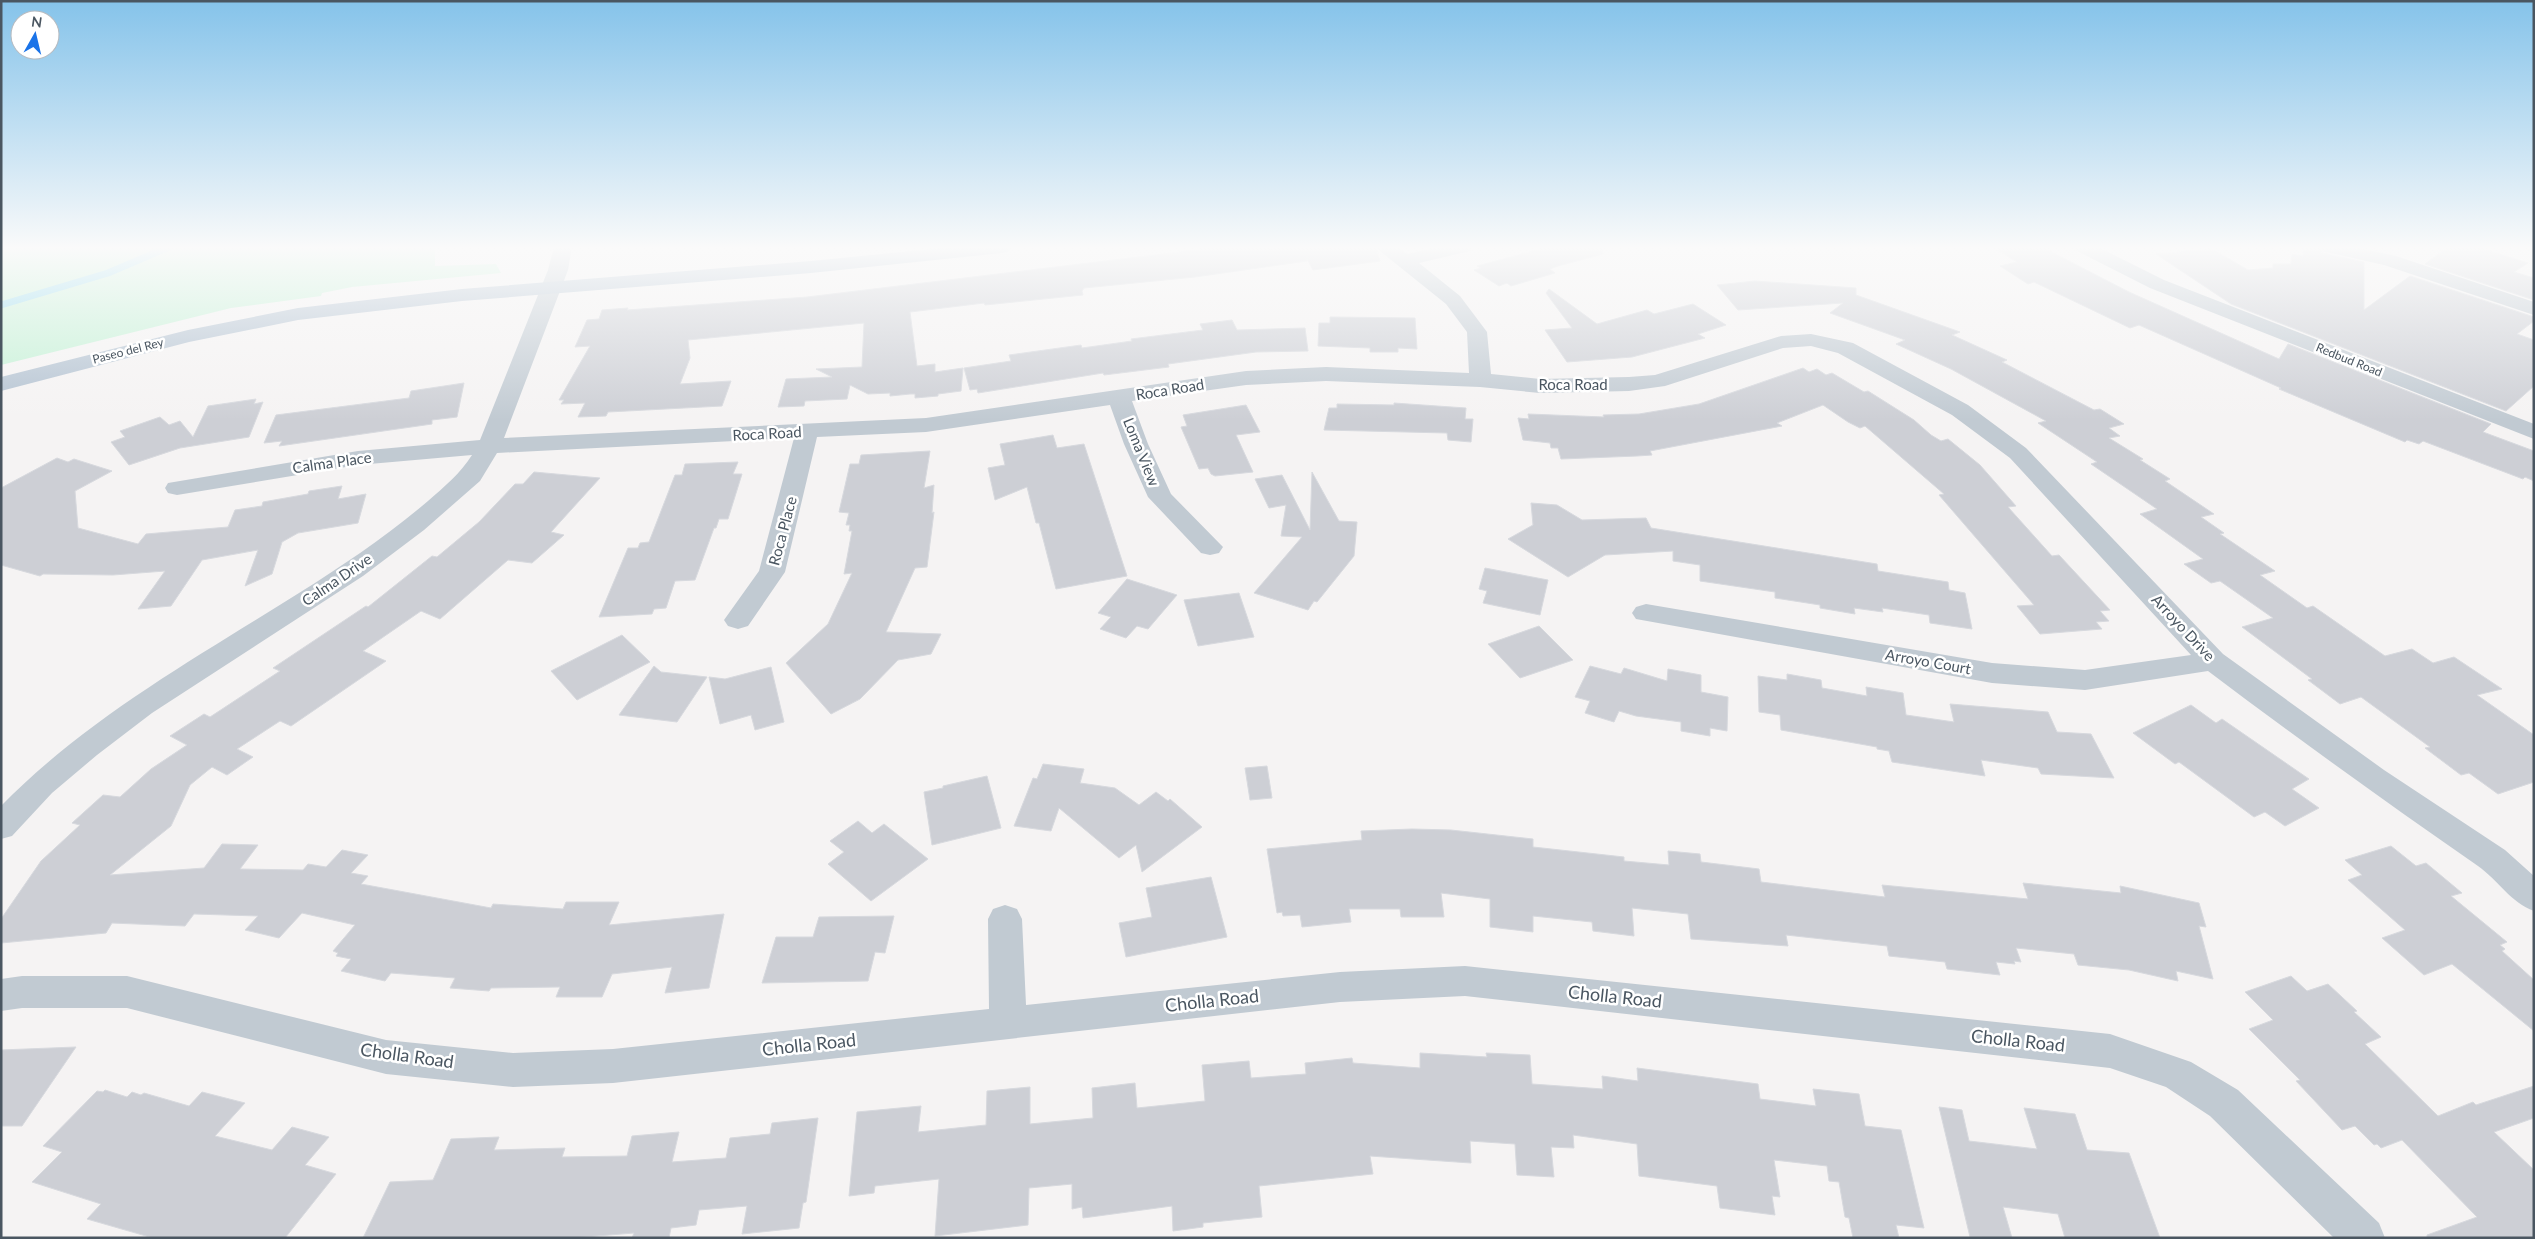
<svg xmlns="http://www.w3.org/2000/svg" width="2535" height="1239" viewBox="0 0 2535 1239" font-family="Lato,sans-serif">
<rect width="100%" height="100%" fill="#f5f3f3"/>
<!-- green -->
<polygon fill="#c3f1d5" points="1,247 435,247 435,266 496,264 501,273 352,287 322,293 321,296 231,308 1,365"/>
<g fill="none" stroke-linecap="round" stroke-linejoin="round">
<!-- stream -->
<polyline stroke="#90daee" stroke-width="7" points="1,305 108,273 169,247"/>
</g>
<!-- building -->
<g fill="#cdcfd5" stroke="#d7d9de">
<polygon points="1221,247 1376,247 1380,261 1313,270 1307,259 1307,261 1195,277 1084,288 1082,291 1083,295 985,305 984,303 910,312 917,366 935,364 935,372 963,368 961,391 938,394 938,396 915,398 915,394 910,394 890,396 890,393 868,394 850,385 847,399 805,401 804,406 778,407 786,379 832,377 816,369 862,367 864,323 688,340 690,358 680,384 731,381 722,406 608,412 606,416 578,417 585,403 561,404 564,400 559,400 590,346 575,347 587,320 599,319 602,310 628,308 627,310 807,297"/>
<polygon points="1548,247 1602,247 1603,254 1558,266 1550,269 1555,273 1511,286 1507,283 1499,286 1474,270 1481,268 1477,266"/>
<polygon points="1993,247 2042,247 2129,292 2279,359 2288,344 2491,424 2483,432 2534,451 2534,481 2525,477 2523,479 2423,441 2419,444 2407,440 2405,442 2279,389 2281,388 2139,325 2130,328 2034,282 2028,284 2000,266 2017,262"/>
<polygon points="2304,247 2318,247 2322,253 2364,262 2364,310 2410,276 2534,317 2534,321 2517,334 2534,340 2534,386 2506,411 2231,304 2156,254 2212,249 2248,270 2273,268 2273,264 2291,264 2292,254 2303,256"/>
<polygon points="2448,247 2477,247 2528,263 2514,272 2534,278 2534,300 2425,264"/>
<polygon points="1755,281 1856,288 1856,295 1960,332 1952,335 2007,360 2002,362 2094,410 2100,409 2124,424 2109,428 2120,436 2109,438 2143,459 2140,460 2170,479 2165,481 2214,514 2201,517 2224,533 2220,534 2275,571 2260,575 2307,608 2313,606 2385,656 2412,649 2433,663 2454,657 2502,689 2477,695 2534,735 2534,782 2498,794 2469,773 2461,775 2425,748 2430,747 2361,697 2340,704 2308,680 2312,679 2242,627 2273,618 2220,581 2211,583 2184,564 2203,559 2140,514 2157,509 2091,464 2097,462 2038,423 2046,421 1951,369 1896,344 1905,340 1830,313 1843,303 1738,310 1717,285"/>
<polygon points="1549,289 1597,324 1647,310 1654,314 1693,304 1726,325 1698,334 1705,338 1632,357 1567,362 1545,330 1572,328 1546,293"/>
<polygon points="1330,317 1415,318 1417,349 1398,348 1398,352 1370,352 1370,348 1318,346 1319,323 1330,323"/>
<polygon points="1232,320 1237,330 1305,328 1308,351 1256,352 1168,364 1169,367 1104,375 1103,373 978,393 977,389 970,390 964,368 1011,361 1009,355 1081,345 1082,348 1132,341 1131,339 1203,330 1200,324"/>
<polygon points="1803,368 1809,372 1817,369 1826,375 1832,373 1864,392 1868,391 1914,420 1931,435 1941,441 1948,439 1980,465 2016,506 2008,507 2052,556 2059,555 2110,610 2100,611 2109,621 2096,622 2102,629 2040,634 2017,606 2034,605 1939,495 1944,494 1865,426 1860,428 1848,422 1823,405 1777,423 1782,426 1650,451 1652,455 1637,456 1561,459 1558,448 1551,448 1550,443 1523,440 1518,418 1529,419 1528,414 1604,417 1603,415 1639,414 1699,404"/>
<polygon points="464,383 457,417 432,420 432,424 279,446 282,441 264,443 276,415 409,398 411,391"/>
<polygon points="256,399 254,404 263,402 249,437 180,448 129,465 111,442 125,437 120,431 160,417 169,425 180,421 193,437 208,406"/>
<polygon points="1394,403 1466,408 1465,419 1473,419 1471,442 1448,440 1447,433 1324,430 1329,408 1337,408 1337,404 1394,405"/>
<polygon points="1246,405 1260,432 1236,435 1253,472 1215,476 1211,474 1208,468 1199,469 1181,427 1187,426 1183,415"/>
<polygon points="1053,435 1057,448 1084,444 1127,576 1056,589 1039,523 1036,523 1027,487 995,500 988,468 1005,465 1000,444"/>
<polygon points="930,451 924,488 934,485 932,513 934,512 927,567 915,568 886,632 941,634 931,654 898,660 860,699 831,714 786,663 828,624 852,573 844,574 852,531 849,531 850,525 846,525 849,513 839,512 850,464 859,464 861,455"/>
<polygon points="57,458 68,462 74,459 112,471 75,491 78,528 138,544 146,534 228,527 235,510 262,506 263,502 308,494 309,491 342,486 338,499 366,494 358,523 298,533 282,542 272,574 245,586 258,550 202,560 171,606 138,609 165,571 113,575 43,574 40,576 1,565 1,488"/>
<polygon points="738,462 733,474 742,474 728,519 719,519 716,528 714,528 695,580 675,581 666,608 654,609 652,614 599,617 628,548 638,548 640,543 649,542 675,475 682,475 685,464"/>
<polygon points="534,472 600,478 551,532 564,535 532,563 508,560 440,619 421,611 363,651 386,661 291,726 280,721 237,749 253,757 227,775 212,767 190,785 171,826 110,875 204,868 222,844 258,845 240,869 303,870 308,864 326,867 342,850 368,855 351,873 368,876 361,884 491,908 493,904 563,909 566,902 619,902 609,925 724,914 709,988 665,993 672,967 612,974 602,997 556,997 560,987 491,988 489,991 450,988 455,978 391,973 385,981 341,971 351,959 336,956 338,953 333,951 355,925 302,913 279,938 245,930 258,916 194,914 185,926 112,923 106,933 1,943 1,919 41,861 80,825 72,823 103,795 120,797 151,769 187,745 170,736 204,714 210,717 280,671 273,668 366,606 368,607 432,556 437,557 479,522 515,484 523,484"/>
<polygon points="1312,472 1339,521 1357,522 1354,556 1317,602 1314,601 1308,610 1254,593 1302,537 1281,536 1286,505 1269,508 1255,479 1282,475 1310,530"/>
<polygon points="1531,503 1557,505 1582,520 1646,518 1651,528 1877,564 1878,571 1948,582 1949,590 1965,593 1972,629 1930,623 1929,615 1882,608 1883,612 1854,608 1855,614 1820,608 1820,605 1775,598 1775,592 1700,581 1700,565 1673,561 1673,551 1605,555 1568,577 1508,539 1533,525"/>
<polygon points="1485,568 1548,580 1540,615 1483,603 1487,591 1479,589"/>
<polygon points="1127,579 1177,595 1148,629 1137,626 1126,638 1100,629 1111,617 1098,613"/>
<polygon points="1239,593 1254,637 1198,646 1184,600"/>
<polygon points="1539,626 1573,660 1520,678 1488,644"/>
<polygon points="622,635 650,662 577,700 551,671"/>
<polygon points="654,666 661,672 707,677 677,722 619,715"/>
<polygon points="1590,666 1621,674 1624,668 1667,681 1668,669 1701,675 1701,692 1728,697 1727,731 1710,728 1710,736 1681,731 1681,722 1636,716 1619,711 1614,722 1585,713 1590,701 1575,697"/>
<polygon points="771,667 784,722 755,730 751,715 720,724 709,677 725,679"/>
<polygon points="1787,674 1821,680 1822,688 1867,696 1866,687 1903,693 1906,715 1954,722 1950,704 2048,712 2057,732 2091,734 2114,778 2041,774 2038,768 1981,760 1985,776 1892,762 1889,751 1877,749 1877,747 1781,730 1780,715 1759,712 1758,676 1787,680"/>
<polygon points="2191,705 2216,723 2222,719 2309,779 2292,789 2319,808 2285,826 2265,812 2254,817 2179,762 2175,764 2133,733"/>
<polygon points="1043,764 1084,769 1080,783 1115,788 1139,805 1156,792 1168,801 1170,799 1202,827 1142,872 1136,845 1119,858 1059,808 1051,831 1014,826 1033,778 1037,779"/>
<polygon points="1267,766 1272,798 1250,800 1245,768"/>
<polygon points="987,776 1001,828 932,845 924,792 943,788 943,786"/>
<polygon points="858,821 872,833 884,824 928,859 871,901 828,864 844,852 830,841"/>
<polygon points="1412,829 1451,830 1533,839 1533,847 1624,857 1624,861 1669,865 1668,851 1700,854 1701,862 1759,869 1761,882 1885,897 1882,885 2028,899 2023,883 2121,893 2120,886 2199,903 2206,927 2199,926 2213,979 2176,971 2178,981 2129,970 2078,965 2074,954 2016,948 2021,962 2014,961 2015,964 1996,962 2000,975 1947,969 1945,962 1889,956 1887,946 1786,935 1788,946 1691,939 1688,914 1632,908 1634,936 1593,931 1592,922 1533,916 1533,932 1490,927 1490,899 1441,893 1444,917 1401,917 1400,909 1349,909 1351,922 1302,927 1300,915 1283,916 1282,912 1277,913 1267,849 1362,840 1361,831"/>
<polygon points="2391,846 2416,866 2426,863 2462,893 2451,896 2507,942 2500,945 2505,949 2502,951 2534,980 2534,1031 2452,964 2424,975 2382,938 2405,930 2348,880 2362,875 2345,860"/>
<polygon points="1211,877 1227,937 1126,957 1119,923 1152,917 1146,888"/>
<polygon points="894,916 885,953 875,952 868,981 762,983 776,937 813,937 819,917"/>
<polygon points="2291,976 2307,991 2328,984 2357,1011 2354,1012 2381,1037 2365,1044 2438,1116 2473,1102 2476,1105 2534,1086 2534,1118 2494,1132 2534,1170 2534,1238 2427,1238 2427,1235 2477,1217 2402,1140 2381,1148 2377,1144 2374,1145 2355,1126 2342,1130 2296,1081 2300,1080 2249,1029 2273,1020 2245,992"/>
<polygon points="76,1047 22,1126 1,1126 1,1050"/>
<polygon points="1420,1053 1487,1057 1486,1053 1530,1055 1532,1084 1603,1089 1602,1076 1638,1081 1637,1068 1758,1084 1760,1099 1816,1106 1813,1089 1859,1094 1865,1126 1901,1130 1924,1228 1896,1225 1899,1238 1853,1238 1849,1218 1845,1217 1839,1182 1829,1181 1827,1166 1774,1160 1780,1197 1772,1196 1775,1215 1720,1208 1717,1186 1639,1176 1637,1144 1573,1135 1574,1148 1551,1147 1554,1177 1517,1175 1515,1144 1470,1141 1471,1163 1370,1156 1373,1174 1259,1186 1262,1217 1203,1223 1203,1227 1173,1231 1172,1206 1083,1218 1082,1207 1072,1209 1072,1184 1029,1188 1028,1225 935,1236 939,1179 875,1186 874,1193 849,1196 857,1112 921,1106 918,1132 986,1125 987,1091 1030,1087 1030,1124 1093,1118 1092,1088 1135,1083 1137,1108 1205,1101 1202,1065 1249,1061 1251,1078 1306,1074 1305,1063 1352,1058 1353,1063 1420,1068"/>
<polygon points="105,1090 127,1097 132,1092 141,1095 144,1093 189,1106 202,1092 245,1103 215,1136 272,1150 292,1127 329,1137 305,1165 336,1174 285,1238 153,1238 87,1219 101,1204 32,1182 62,1152 43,1146 97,1091 103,1092"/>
<polygon points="1939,1107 1962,1110 1969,1141 2037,1149 2024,1108 2075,1114 2087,1150 2129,1153 2160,1238 2065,1238 2058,1214 2003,1207 2012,1238 1970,1237"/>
<polygon points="818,1118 806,1202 803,1203 799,1228 742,1234 747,1206 699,1210 696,1225 671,1228 669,1238 632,1238 634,1233 572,1238 363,1238 390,1182 433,1180 451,1139 499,1137 494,1150 565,1148 562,1157 627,1156 632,1136 679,1132 672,1162 726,1158 730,1138 770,1134 772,1123"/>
</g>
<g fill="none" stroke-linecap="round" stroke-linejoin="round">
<!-- minor -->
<g fill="#c1cad2" fill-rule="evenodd">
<path d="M 554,247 L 572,247 L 568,270 L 504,438 L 926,418 L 1246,371 L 1326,367 L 1469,373 L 1467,332 L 1446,304 L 1380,251 L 1378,247 L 1398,247 L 1407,254 L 1439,247 L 1472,247 L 1470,251 L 1419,263 L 1460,296 L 1487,332 L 1491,374 L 1540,379 L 1629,377 L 1655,375 L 1781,336 L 1811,334 L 1853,343 L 1968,405 L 2026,448 L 2223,654 L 2384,770 L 2505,850 L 2534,876 L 2534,911 C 2511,903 2498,880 2478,866 C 2387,803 2297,738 2208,671 L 2085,690 L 1992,683 L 1636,619 L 1632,613 L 1636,607 L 1646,604 L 1992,663 L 2085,670 L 2191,655 L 2010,458 L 1952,415 L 1838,353 L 1811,346 L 1783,348 L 1665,386 L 1629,391 L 1540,393 L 1480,387 L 1326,381 L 1246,385 L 1132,401 L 1148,444 L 1171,494 L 1223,547 L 1219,553 L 1210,555 L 1201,553 L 1148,497 L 1124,444 L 1110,405 L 926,432 L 817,437 L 785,572 L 748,626 L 738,629 L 728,626 L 724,620 L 759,571 L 794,438 L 497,453 L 480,481 L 424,530 L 363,576 L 152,713 L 97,755 L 52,793 L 12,836 L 1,839 L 1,806 C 87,718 196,658 299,593 C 344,565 388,535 428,501 C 445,486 460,474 472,455 L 358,465 L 177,495 L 168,493 L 165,488 L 168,483 L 358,451 L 480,440 L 548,270 Z"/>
<polygon points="2075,247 2098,247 2164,280 2534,424 2534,439 2150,288 2077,251"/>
<polygon points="2320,247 2353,247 2396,256 2534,302 2534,315 2384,265 2322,251"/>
<polygon points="1005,905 1017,909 1022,919 1026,1005 1340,972 1465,966 2110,1034 2191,1062 2238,1090 2379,1223 2385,1238 2334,1238 2210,1116 2166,1087 2110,1068 1465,996 1340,1002 613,1083 513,1087 386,1074 127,1008 22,1008 1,1011 1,979 22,976 127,976 386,1040 513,1053 613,1049 989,1009 988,919 993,909"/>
</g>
<!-- major -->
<polygon fill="#b3c2d1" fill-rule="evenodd" points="952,247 1011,247 1009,251 1002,253 811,273 462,301 298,320 189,342 1,391 1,377 188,330 298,308 462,289 811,261"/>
</g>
<!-- sky -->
<linearGradient id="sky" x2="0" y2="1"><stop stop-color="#85c3ea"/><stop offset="0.59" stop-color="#fafafa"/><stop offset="1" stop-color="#fafafa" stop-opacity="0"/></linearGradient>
<rect width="2535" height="420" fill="url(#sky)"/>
<g text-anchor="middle" stroke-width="5" stroke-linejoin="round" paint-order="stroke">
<!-- far-street labels -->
<g font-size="12" fill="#4a5661" stroke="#fff">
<text transform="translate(128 351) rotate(-14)" y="4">Paseo del Rey</text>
<text transform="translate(2349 360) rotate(22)" y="4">Redbud Road</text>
</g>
<!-- street labels -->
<g font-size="15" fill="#4a5661" stroke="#fff">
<text x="1573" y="390">Roca Road</text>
<text transform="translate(1170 390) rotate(-9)" y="5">Roca Road</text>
<text transform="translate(767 434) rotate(-3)" y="5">Roca Road</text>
<text transform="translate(1141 452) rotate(68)" y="5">Loma View</text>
<text transform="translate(332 463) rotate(-8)" y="5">Calma Place</text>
<text transform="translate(783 531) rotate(-75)" y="5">Roca Place</text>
<text transform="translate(337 580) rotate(-34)" y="5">Calma Drive</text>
<text transform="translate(2183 628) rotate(47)" y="5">Arroyo Drive</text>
<text transform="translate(1928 662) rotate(10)" y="5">Arroyo Court</text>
</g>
<!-- near-street labels -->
<g font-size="18" fill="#4a5661" stroke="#fff">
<text transform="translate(1615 997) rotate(6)" y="6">Cholla Road</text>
<text transform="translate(1212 1001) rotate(-6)" y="6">Cholla Road</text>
<text transform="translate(2018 1041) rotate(6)" y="6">Cholla Road</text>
<text transform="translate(809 1045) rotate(-6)" y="6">Cholla Road</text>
<text transform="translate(407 1056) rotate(8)" y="6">Cholla Road</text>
</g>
</g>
<!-- border -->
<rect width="2535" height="1239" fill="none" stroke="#4a5661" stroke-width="5"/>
<!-- north arrow -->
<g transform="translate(35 35) rotate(8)"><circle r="24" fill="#ffffff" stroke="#b7bbc0"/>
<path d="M0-4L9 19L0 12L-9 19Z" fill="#1a73e8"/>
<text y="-8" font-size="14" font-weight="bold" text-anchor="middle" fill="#4a5661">N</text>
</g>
</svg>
